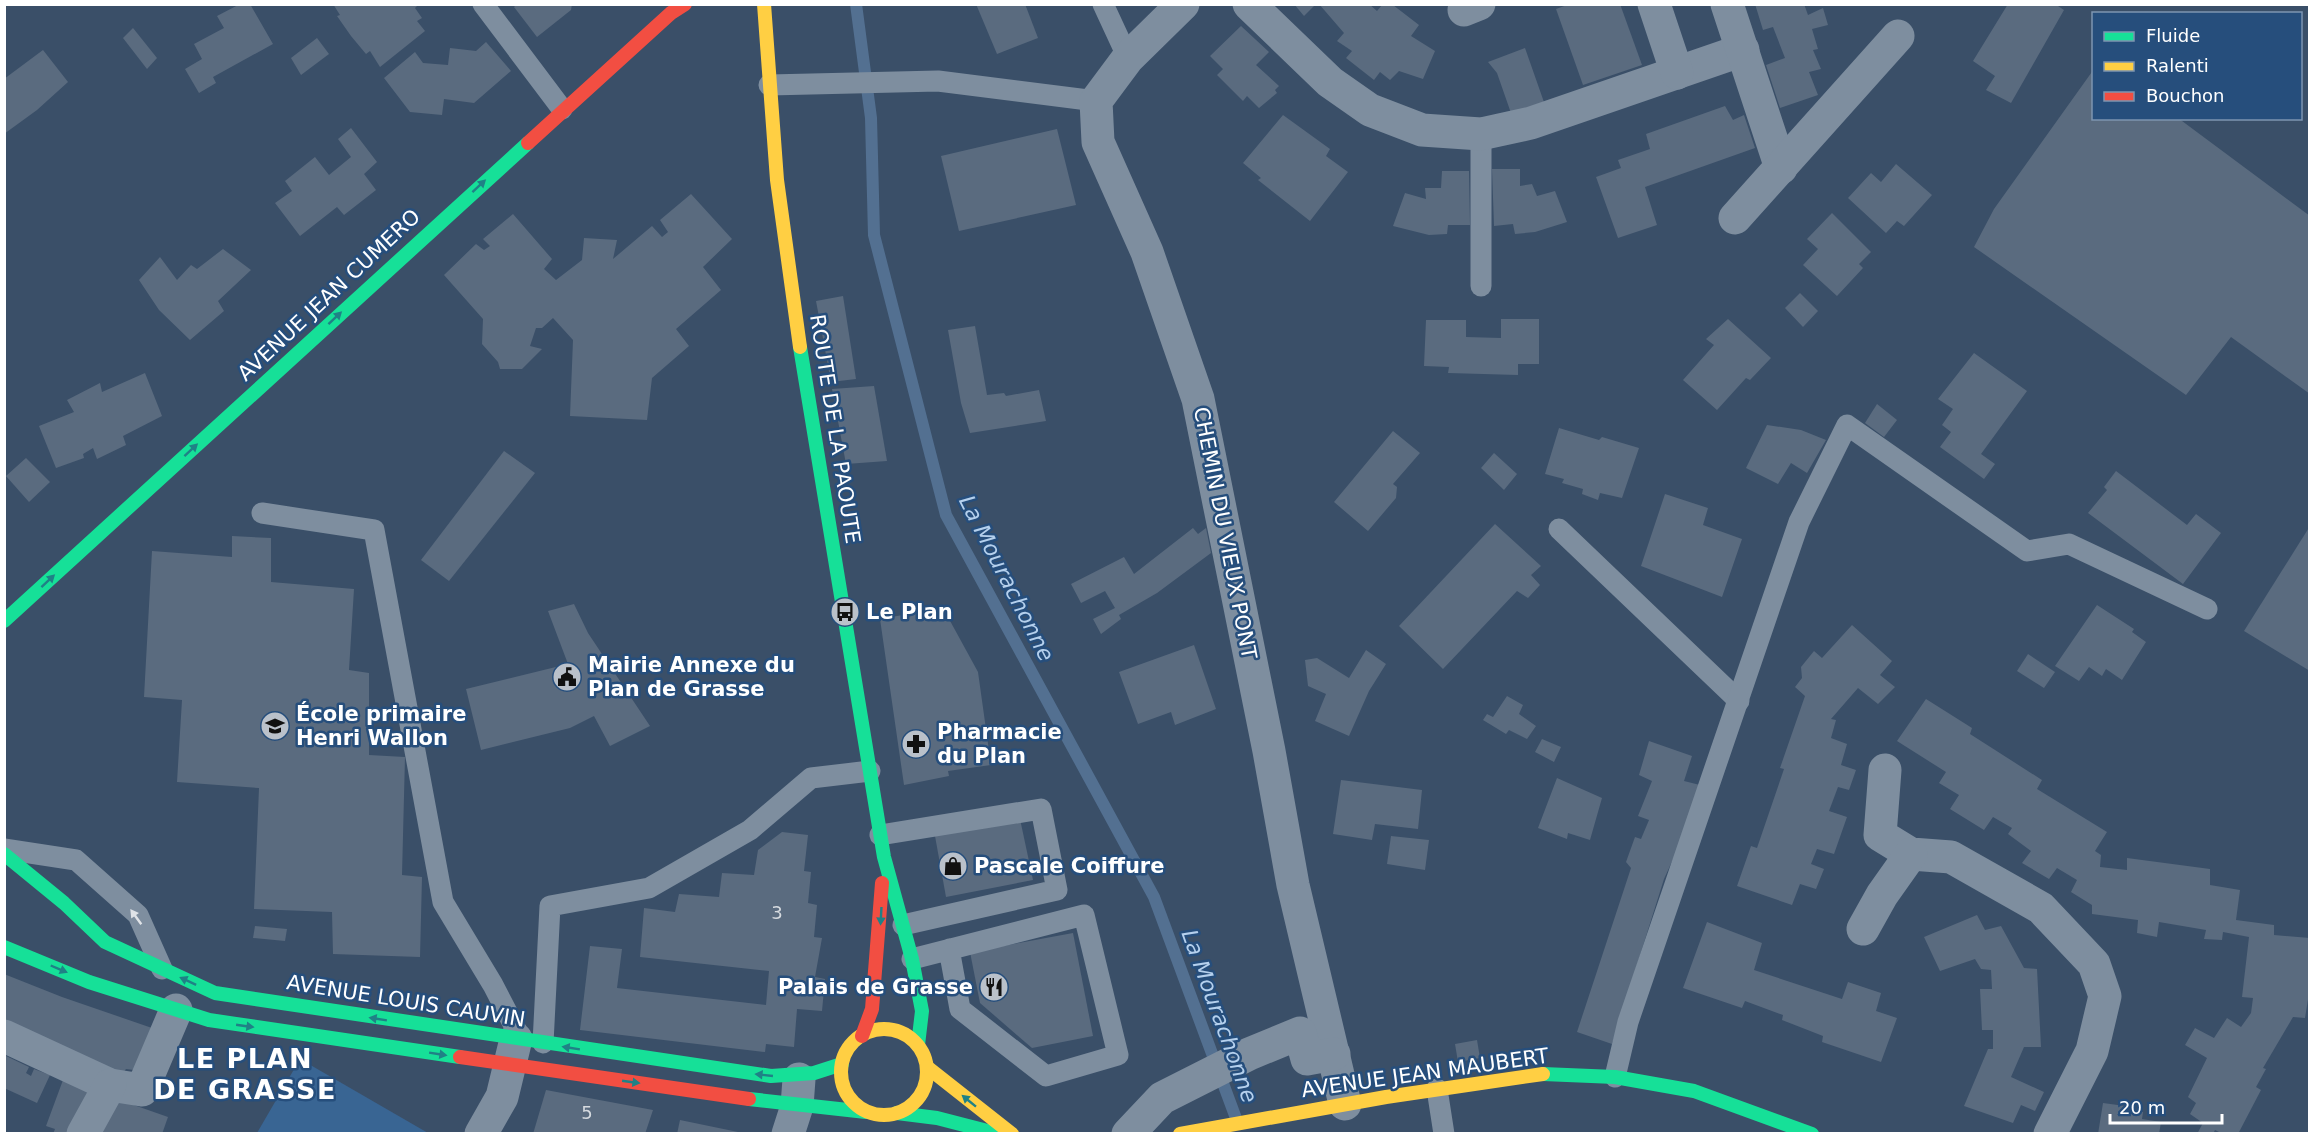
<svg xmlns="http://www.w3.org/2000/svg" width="2314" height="1138" viewBox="0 0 2314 1138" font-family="'DejaVu Sans',sans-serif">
<rect width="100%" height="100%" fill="#3a4f68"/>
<!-- green -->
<polygon fill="#396593" points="300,1059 428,1133 257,1133"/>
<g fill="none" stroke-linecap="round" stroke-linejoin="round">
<!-- stream -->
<polyline stroke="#537091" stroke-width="12" points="856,4 871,118 874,235 946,515 1154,897 1237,1121"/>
</g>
<!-- building -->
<g fill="#5a6b7f">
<polygon points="240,4 250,4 273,44 213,77 216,83 199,93 185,69 202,59 194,44 224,28 217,16"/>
<polygon points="333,4 419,4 415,8 422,18 417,21 425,31 380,67 370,51 366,54 351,36 337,16 340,15"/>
<polygon points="517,4 572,4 571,10 537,37 514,7"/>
<polygon points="976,4 1025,4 1038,38 997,54"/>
<polygon points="1294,4 1316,4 1304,16"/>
<polygon points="1319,4 1369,4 1377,11 1382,5 1393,5 1419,25 1411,36 1435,51 1423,79 1399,71 1390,80 1380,72 1374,80 1346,58 1352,51 1337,41 1344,33"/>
<polygon points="1570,4 1620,4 1642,65 1583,85 1556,9"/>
<polygon points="1755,4 1804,4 1808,15 1823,8 1828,25 1812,29 1818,49 1813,50 1821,69 1809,72 1818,95 1780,108 1766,65 1785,58 1773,27 1763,30"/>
<polygon points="2008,4 2055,4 2064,10 2011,103 1986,90 1995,76 1973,61"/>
<polygon points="1241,26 1269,52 1256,65 1279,86 1275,90 1277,93 1259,108 1247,96 1243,101 1217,75 1223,69 1210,56"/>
<polygon points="133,28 157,58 147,69 123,38"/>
<polygon points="317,38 329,54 301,75 291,58"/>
<polygon points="486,42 511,71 474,103 444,99 442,115 410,112 384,78 415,52 423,63 448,65 450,48 476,51"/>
<polygon points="1525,48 1545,105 1512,116 1497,73 1488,62"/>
<polygon points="43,50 68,82 37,110 4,134 4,79"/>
<polygon points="2094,69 2094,118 2178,118 2310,216 2310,394 2231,337 2186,395 1974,247 1994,209"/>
<polygon points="1725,106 1733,120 1744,115 1755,148 1645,187 1657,225 1618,238 1596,177 1621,168 1618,160 1650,149 1646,134"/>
<polygon points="1283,115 1330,149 1326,156 1348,172 1310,221 1258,180 1261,178 1243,163"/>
<polygon points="351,128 377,162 364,174 376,190 344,215 337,207 300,236 275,203 292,191 285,181 315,157 329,175 351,157 338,139"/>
<polygon points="1057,129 1076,205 959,231 941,156"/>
<polygon points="1896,164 1932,195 1904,226 1897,221 1886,233 1848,198 1871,173 1881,182"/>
<polygon points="1492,169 1520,169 1520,186 1532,184 1537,196 1555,191 1567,222 1535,232 1515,234 1513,224 1494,226"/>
<polygon points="1442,171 1469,171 1470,225 1448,225 1447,234 1429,235 1393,226 1405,193 1426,199 1425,188 1441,188"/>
<polygon points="691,194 732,239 703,267 721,290 676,329 689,346 652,378 647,420 570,416 573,340 553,318 542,328 536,328 530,346 542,349 522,369 500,369 498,362 482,344 483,319 444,275 476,244 484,250 490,246 483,239 513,214 552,259 544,269 556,280 582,260 584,238 617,240 613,259 652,226 662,237 668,232 660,220"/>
<polygon points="1832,213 1871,252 1859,264 1863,268 1837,296 1803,265 1818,249 1807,239"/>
<polygon points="223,249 251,270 218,301 224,311 190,340 159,310 139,280 160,257 177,280 191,265 197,269"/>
<polygon points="1800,293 1818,311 1803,327 1785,308"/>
<polygon points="843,296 856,379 831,382 816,301"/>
<polygon points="1501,319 1539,319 1539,364 1518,364 1518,375 1448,373 1449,367 1424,366 1426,320 1466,320 1466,337 1501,338"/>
<polygon points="1728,319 1771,358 1750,380 1746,378 1717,410 1683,380 1714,345 1706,339"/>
<polygon points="975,326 987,395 1004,393 1006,396 1039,390 1046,421 970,433 961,403 948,330"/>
<polygon points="1974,353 2027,391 1981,454 1995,464 1984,479 1940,447 1951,432 1942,425 1953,409 1938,399"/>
<polygon points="145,373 162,416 123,436 126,445 97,459 93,448 83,454 84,458 56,468 39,426 74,412 67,400 100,383 102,392"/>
<polygon points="874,386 887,461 846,464 832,389"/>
<polygon points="1877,404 1897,420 1884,437 1865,423"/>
<polygon points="1767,425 1801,430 1826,440 1807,473 1791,463 1778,484 1746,468"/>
<polygon points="1559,428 1599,440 1602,437 1639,448 1622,498 1600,493 1598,500 1582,494 1583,489 1562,483 1564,479 1545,474"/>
<polygon points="1393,431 1420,453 1393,484 1397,487 1396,498 1368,531 1334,502"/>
<polygon points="504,451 535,473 449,581 421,560"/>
<polygon points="1494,453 1517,474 1504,490 1481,468"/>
<polygon points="26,458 50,482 29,502 6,476"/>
<polygon points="2116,471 2187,525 2196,514 2221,533 2183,584 2088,513 2107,490 2104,487"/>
<polygon points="1665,494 1708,508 1703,525 1742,539 1722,597 1641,566"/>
<polygon points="1495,524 1541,566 1531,575 1540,585 1528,598 1517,591 1443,669 1399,626"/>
<polygon points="2310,526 2310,671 2244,631"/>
<polygon points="1193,528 1198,534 1206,528 1211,553 1157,593 1119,615 1121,619 1101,634 1093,619 1115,608 1105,591 1081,603 1071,584 1124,557 1134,574"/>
<polygon points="232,536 271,538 271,582 354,589 349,670 369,673 369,755 405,757 402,875 422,877 420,957 333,954 332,912 254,909 259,788 177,782 182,700 144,697 152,551 232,557"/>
<polygon points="574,604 588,633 650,726 610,746 594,716 570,728 481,750 466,689 568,664 548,611"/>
<polygon points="2097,605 2134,629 2132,632 2146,642 2122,680 2106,669 2102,676 2089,667 2079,681 2055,666"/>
<polygon points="943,608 978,672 991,765 948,771 949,776 904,785 880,619"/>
<polygon points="1852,625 1892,661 1880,675 1895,687 1878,704 1858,688 1831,719 1836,720 1831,738 1847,744 1841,765 1856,770 1849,790 1838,787 1829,811 1847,817 1834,854 1817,849 1811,864 1824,869 1816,889 1800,884 1792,905 1737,886 1751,846 1757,848 1784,769 1780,768 1805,696 1795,687 1802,678 1801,667 1814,651 1822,658"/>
<polygon points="1194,645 1216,709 1175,725 1171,712 1138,724 1119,672"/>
<polygon points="1366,650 1386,664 1369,691 1349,736 1315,721 1326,694 1308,686 1305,660 1317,658 1349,678"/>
<polygon points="2028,654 2055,672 2044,688 2017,671"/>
<polygon points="1507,696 1523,705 1519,714 1536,726 1527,739 1509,730 1506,734 1483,720 1487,714 1493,717"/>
<polygon points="1926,699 1972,728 1970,734 2042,780 2037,789 2107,832 2095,851 2101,855 2100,867 2127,870 2127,858 2210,869 2210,885 2240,890 2236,920 2274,925 2274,935 2310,938 2310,987 2305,1018 2293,1017 2263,1068 2266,1069 2256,1087 2261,1090 2238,1134 2223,1134 2215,1130 2213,1134 2197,1134 2203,1123 2190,1114 2196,1103 2188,1097 2207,1058 2185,1045 2195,1028 2214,1038 2227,1018 2241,1027 2251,1013 2253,998 2242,997 2249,937 2223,932 2222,940 2204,939 2206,930 2159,922 2157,937 2137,933 2138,920 2092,914 2092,905 2071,892 2077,880 2057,868 2049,879 2022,863 2031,851 2008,834 2012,828 1993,817 1984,830 1950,809 1959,795 1939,783 1946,772 1897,741"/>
<polygon points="1542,739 1561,747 1554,762 1535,752"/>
<polygon points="1649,741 1692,756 1684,781 1700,785 1684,835 1664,879 1612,1044 1577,1032 1631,868 1626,862 1635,837 1641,839 1649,820 1638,816 1652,781 1639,775"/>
<polygon points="1557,778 1602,798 1590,840 1568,833 1567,839 1538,828"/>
<polygon points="1341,780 1422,790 1418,829 1375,824 1372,840 1333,834"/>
<polygon points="1020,819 1033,880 946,897 935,836"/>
<polygon points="782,832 808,835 804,871 811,872 808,903 817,905 814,937 822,938 815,977 825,979 822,1011 797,1009 794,1047 766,1044 765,1052 580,1030 590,946 622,949 617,988 766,1005 769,971 640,957 644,908 675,912 679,894 719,897 722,873 754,875 758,850"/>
<polygon points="1391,836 1429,840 1425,870 1387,864"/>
<polygon points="1977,915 1985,930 2001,926 2024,968 2037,969 2041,1047 2024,1047 2011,1077 2044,1092 2035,1111 2021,1105 2013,1123 1964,1106 1988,1049 1993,1049 1993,1030 1982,1030 1980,989 1992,989 1991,970 1981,969 1975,959 1940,971 1924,937"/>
<polygon points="1707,922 1762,943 1754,970 1842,999 1848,982 1881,993 1876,1011 1897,1018 1881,1062 1822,1042 1823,1036 1782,1020 1783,1015 1745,1001 1742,1008 1683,988"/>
<polygon points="255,926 287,929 285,941 253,938"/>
<polygon points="1073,933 1093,1036 1032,1048 980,1003 970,952"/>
<polygon points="4,974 62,997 152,1028 134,1070 126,1069 123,1073 4,1025"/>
<polygon points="1477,1040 1480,1058 1458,1062 1455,1044"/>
<polygon points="4,1055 29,1067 26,1073 31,1076 34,1069 50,1075 37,1103 4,1088"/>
<polygon points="63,1080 95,1090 73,1134 53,1134 55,1129 46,1126"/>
<polygon points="546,1090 653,1110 645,1134 533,1134"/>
<polygon points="111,1097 168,1117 162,1134 93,1134"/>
<polygon points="2103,1103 2125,1106 2124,1110 2143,1112 2142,1119 2161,1122 2159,1134 2098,1134"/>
<polygon points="680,1120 738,1132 738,1134 677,1134"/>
</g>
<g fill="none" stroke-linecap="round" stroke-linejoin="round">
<!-- lane -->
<g stroke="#7e8e9f" stroke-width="21">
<polyline points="483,4 562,109"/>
<polyline points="1103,4 1128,58"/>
<polyline points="769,85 938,81 1096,101"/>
<polyline points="1481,286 1481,134"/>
<polyline points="262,513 374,530 443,902 493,985 522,1041"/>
<polyline points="1559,529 1739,701"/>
<polyline points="880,835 1041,809 1057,890 903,925"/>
<polyline points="4,849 76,860 138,915 162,969"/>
<polyline points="912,959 1084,915 1118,1055 1046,1076 960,1009 949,949"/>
<polyline points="543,1043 550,906 649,888 750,830 811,778 870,771"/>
<polyline points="1615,1077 1628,1022 1799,522 1847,425 2027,551 2069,544 2207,609"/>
<polyline points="1437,1089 1444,1134"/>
</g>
<!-- street -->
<g stroke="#7e8e9f" stroke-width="33">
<polyline points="1183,4 1128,58 1096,101 1098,142 1147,252 1198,399 1269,751 1293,885 1345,1104"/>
<polyline points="1249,4 1330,82 1370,110 1422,130 1481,134 1531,123 1743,50"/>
<polyline points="1654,4 1677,73"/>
<polyline points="1727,4 1781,168"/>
<polyline points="1464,10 1479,4"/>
<polyline points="1735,218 1898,36"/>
<polyline points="1885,770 1880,835 1911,854 1951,857 2041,908 2094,964 2105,996 2092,1051 2050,1134"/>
<polyline points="1863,929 1882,895 1911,854"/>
<polyline points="4,1036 110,1085 142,1090 176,1010"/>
<polyline points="83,1134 110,1085"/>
<polyline points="481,1134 502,1097 516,1039"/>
<polyline points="788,1134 797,1106 799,1079"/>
<polyline points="1128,1134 1162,1098 1249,1054 1300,1033 1307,1059 1334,1054"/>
</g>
<!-- fast -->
<g stroke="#16e098" stroke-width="14">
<polyline points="800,347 884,857 912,959 922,1011 918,1045"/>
<polyline points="4,621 528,143"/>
<polyline points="4,854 64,903 105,942 215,993 771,1076 814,1073 842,1064"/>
<polyline points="4,947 89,982 209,1020 460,1057"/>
<polyline points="1543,1074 1615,1077 1694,1091 1812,1134"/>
<polyline points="749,1099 866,1112"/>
<polyline points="897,1113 937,1118 999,1134"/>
</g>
<!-- slow -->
<g stroke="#ffcf43" stroke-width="14">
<polyline points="764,4 777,180 800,347"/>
<circle cx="884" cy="1072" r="43"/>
<polyline points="927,1067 1012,1134"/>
<polyline points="1180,1134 1386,1097 1543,1074"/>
</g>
<!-- jam -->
<g stroke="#f24e42" stroke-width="14">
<polyline points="528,143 671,13 685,4"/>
<polyline points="862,1036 872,1009 882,883"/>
<polyline points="460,1057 749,1099"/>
</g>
</g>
<!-- one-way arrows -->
<defs><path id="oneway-solid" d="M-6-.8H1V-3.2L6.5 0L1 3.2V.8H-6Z" transform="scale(1.5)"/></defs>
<g fill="#208186">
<use href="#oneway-solid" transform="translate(479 186) rotate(-43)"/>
<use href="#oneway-solid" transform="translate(335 318) rotate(-43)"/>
<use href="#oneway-solid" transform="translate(191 450) rotate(-43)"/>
<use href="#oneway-solid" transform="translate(48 581) rotate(-43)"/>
<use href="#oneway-solid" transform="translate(881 916) rotate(93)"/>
<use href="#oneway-solid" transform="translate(59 969) rotate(23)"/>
<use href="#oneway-solid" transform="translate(188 981) rotate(-155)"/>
<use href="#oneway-solid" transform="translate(378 1019) rotate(-171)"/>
<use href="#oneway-solid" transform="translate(245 1026) rotate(8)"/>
<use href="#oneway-solid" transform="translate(571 1048) rotate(-171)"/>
<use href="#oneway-solid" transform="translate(438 1054) rotate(9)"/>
<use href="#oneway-solid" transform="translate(764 1075) rotate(-174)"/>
<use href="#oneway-solid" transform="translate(631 1082) rotate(8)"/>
<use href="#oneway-solid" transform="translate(969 1101) rotate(-141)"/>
</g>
<use fill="#dfe3e7" href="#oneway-solid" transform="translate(136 917) rotate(-126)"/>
<!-- icons -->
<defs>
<g id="bus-disc" transform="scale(1.5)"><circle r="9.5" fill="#bac1ca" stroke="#264e7c"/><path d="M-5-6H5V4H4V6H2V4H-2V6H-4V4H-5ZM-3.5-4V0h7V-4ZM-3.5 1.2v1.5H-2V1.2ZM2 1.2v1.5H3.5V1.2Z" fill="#111"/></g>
<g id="civic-disc" transform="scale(1.5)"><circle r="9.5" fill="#bac1ca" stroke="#264e7c"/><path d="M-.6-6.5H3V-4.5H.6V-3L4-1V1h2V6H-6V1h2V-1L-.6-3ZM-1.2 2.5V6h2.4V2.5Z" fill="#111"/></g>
<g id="school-disc" transform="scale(1.5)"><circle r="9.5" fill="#bac1ca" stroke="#264e7c"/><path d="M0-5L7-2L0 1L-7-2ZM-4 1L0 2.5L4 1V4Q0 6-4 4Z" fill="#111"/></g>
<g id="pharmacy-disc" transform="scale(1.5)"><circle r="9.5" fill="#bac1ca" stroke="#264e7c"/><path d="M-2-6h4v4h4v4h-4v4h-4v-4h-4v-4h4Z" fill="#111"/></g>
<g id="shop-disc" transform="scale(1.5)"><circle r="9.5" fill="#bac1ca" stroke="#264e7c"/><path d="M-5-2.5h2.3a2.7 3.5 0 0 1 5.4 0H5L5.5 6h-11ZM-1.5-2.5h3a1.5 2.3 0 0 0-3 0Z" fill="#111"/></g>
<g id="restaurant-disc" transform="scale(1.5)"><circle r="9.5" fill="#bac1ca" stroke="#264e7c"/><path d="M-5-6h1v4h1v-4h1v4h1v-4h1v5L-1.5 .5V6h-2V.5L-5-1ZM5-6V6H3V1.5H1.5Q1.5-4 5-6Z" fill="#111"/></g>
</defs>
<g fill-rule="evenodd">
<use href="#bus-disc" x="845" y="612"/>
<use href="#civic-disc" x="567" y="677"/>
<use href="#school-disc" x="275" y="726"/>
<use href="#pharmacy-disc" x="916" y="744"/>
<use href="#shop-disc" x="953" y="866"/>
<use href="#restaurant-disc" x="994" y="987"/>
</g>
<g text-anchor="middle" stroke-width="5" stroke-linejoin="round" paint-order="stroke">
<!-- number labels -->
<g font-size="18" fill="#d6dadf">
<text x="777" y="919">3</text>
<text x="587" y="1119">5</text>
</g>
<!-- street labels -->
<g font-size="21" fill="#fff" stroke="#264e7c">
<text transform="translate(329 295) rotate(-43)" y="7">AVENUE JEAN CUMERO</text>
<text transform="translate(835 429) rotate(81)" y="7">ROUTE DE LA PAOUTE</text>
<text transform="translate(1225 533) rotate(79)" y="7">CHEMIN DU VIEUX PONT</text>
<text transform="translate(406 1001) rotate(9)" y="7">AVENUE LOUIS CAUVIN</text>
<text transform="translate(1425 1073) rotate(-8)" y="7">AVENUE JEAN MAUBERT</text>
</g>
<!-- poi labels -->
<g font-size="21" font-weight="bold" fill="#fff" stroke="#264e7c" text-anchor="start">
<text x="866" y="619">Le Plan</text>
<text x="588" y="672">Mairie Annexe du<tspan x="588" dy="24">Plan de Grasse</tspan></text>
<text x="296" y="721">École primaire<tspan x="296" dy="24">Henri Wallon</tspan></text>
<text x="937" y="739">Pharmacie<tspan x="937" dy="24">du Plan</tspan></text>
<text x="974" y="873">Pascale Coiffure</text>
<text x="973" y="994" text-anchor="end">Palais de Grasse</text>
</g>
<!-- water labels -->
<g font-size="22" font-style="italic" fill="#b5d0ed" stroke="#264e7c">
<text transform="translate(1007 578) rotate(63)" y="8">La Mourachonne</text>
<text transform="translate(1220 1016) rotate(70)" y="8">La Mourachonne</text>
</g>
<!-- district labels -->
<g font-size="27" font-weight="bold" letter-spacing="1.5" fill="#fff" stroke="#264e7c">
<text x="245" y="1068">LE PLAN<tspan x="245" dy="31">DE GRASSE</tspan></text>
</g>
</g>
<!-- border -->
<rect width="2314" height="1138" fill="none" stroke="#ffffff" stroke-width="12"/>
<!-- legend -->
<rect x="2092" y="12" width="210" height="108" fill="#264e7c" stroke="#7d95b0" stroke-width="1.5"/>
<rect x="2104" y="32" width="30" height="9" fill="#16e098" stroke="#7d95b0" stroke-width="1.5"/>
<text x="2146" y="42" font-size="18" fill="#ffffff">Fluide</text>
<rect x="2104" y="62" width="30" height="9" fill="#ffcf43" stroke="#7d95b0" stroke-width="1.5"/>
<text x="2146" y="72" font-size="18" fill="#ffffff">Ralenti</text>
<rect x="2104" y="92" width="30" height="9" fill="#f24e42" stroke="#7d95b0" stroke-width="1.5"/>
<text x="2146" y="102" font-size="18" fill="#ffffff">Bouchon</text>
<!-- scale -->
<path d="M2110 1114v9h112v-9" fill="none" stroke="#ffffff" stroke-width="3"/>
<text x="2119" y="1114" font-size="18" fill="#ffffff" stroke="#264e7c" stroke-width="4.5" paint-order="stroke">20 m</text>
</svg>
